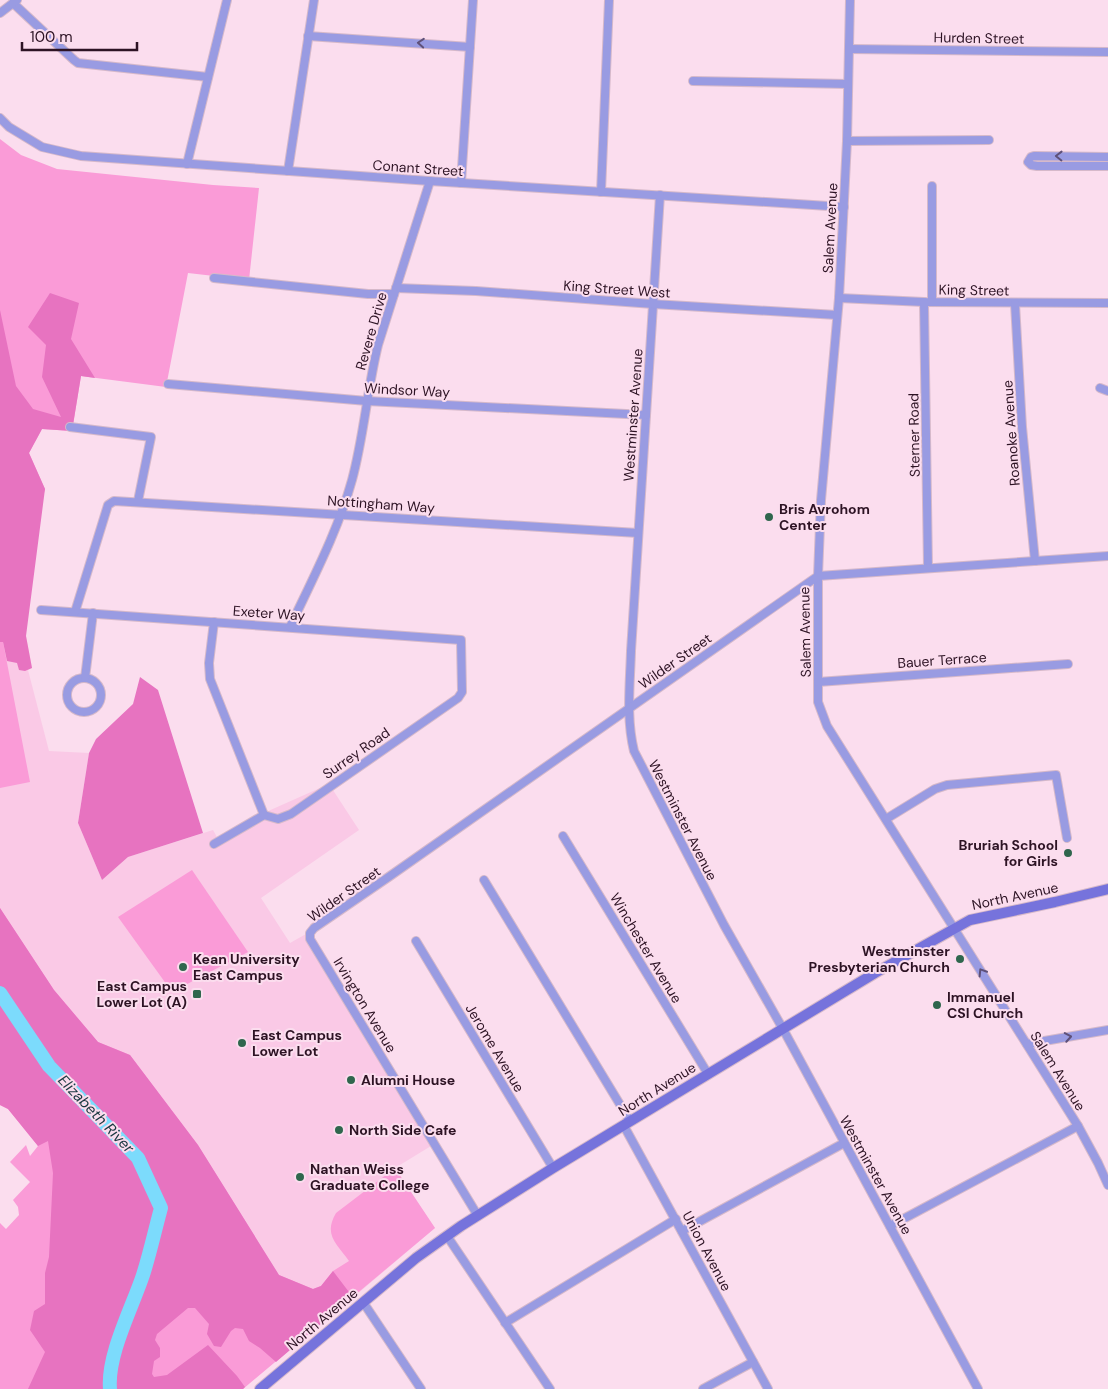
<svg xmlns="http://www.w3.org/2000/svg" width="1108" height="1389" viewBox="0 0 1108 1389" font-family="'DM Sans',sans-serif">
<rect width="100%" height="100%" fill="#fbddee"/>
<!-- built -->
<polygon fill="#fac9e6" points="26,636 32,668 28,670 49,751 89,753 78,823 102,880 128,857 213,830 218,839 266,812 329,784 359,830 261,898 290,943 306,934 376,1049 431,1146 395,1168 435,1228 316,1329 279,1275 198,1145 130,1055 98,1043 54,990 0,908 0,642"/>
<!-- green -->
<g fill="#fa9bd7">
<polygon points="0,139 21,155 57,169 213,185 259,188 249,280 188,273 166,387 81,376 72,431 42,429 29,453 45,489 3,642 30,782 0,788"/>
<polygon points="192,870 248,952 172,992 118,917"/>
<path d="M 0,908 L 54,990 L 98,1042 L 130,1055 L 198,1145 L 279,1275 L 313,1289 L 321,1286 L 333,1271 L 349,1261 C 337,1244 323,1235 336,1213 L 395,1168 L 435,1228 L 243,1389 L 0,1389 L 0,1223 L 6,1229 L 19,1215 L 18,1207 L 13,1200 L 30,1182 L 10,1162 L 26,1145 L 30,1156 L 38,1146 L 8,1109 L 0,1105 Z"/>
</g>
<!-- forest -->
<g fill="#e773c0">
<polygon points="50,293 79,303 71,339 95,378 81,376 72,431 42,429 29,453 45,489 26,636 32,668 25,671 19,670 17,663 7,661 3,642 0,642 0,310 16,386 33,409 61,417 42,377 46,345 28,327"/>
<polygon points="140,677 158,690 203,833 128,857 102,880 78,823 89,753 96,739 133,704"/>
<polygon points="0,908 54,990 98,1042 130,1055 198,1145 279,1275 313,1289 321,1286 333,1271 352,1296 351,1298 276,1362 260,1348 249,1341 243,1329 235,1328 231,1331 221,1347 214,1346 207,1334 209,1324 195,1308 188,1308 157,1334 155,1340 160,1348 160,1357 154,1361 152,1374 154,1377 167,1375 208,1345 237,1376 245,1387 243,1389 28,1389 45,1352 30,1330 34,1311 45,1304 45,1273 49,1257 53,1173 48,1141 38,1146 8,1109 0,1105"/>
</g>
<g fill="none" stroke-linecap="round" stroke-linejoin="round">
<!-- river -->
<path stroke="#7cdbfc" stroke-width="14" d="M 0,993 L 49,1066 L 138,1158 L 161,1208 C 155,1230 150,1253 143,1275 C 132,1308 107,1355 110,1389"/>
<!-- street casing -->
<g stroke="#d6b9ca" stroke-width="10">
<g id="street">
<polyline points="850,0 847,141 839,298 821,500 818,576 818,702 827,726 1078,1126 1098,1163 1108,1185"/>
<polyline points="13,3 74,60 78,63 208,77"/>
<polyline points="0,13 17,0"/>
<polyline points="308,36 470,47"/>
<polyline points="849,49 1108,52"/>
<polyline points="693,81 848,84"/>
<polyline points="0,118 9,127 42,147 81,156 430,181 844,207"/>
<polyline points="847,141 989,140"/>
<polyline points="1108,157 1034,156 1031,157 1028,162 1031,165 1037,166 1108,166"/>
<polyline points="187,164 227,0"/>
<polyline points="288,171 314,0"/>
<polyline points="461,183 473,0"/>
<polyline points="932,186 932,302"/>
<polyline points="601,192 609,0"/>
<path d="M 660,195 L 631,651 C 630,685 626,718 634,751 L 724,925 L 783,1029 L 978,1389"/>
<polyline points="214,278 368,294 394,294"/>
<polyline points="396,288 476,291 653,304 837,315"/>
<polyline points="839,298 924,302 1108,303"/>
<polyline points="924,302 928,568"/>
<polyline points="1015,304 1022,427 1035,561"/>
<polyline points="168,384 367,401 646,415"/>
<polyline points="1100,388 1108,391"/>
<polyline points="70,427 151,437 138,501"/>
<polyline points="41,610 461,640 462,692 458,698 291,814 278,819 264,815 214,844"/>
<polyline points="75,612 108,505 114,501 638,533"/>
<polyline points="214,622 209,663 210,679 264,815"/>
<path d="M 290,627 C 312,580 338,531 352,480 C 364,436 367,390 378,345 L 430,181"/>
<circle cx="84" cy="695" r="17"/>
<polyline points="85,678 93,613"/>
<polyline points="818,682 1068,664"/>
<polyline points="886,819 935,789 947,785 1056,775 1067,838"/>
<polyline points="563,836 708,1074"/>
<polyline points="484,880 630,1121"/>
<polyline points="416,941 553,1168"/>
<polyline points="1027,1044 1108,1030"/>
<polyline points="624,1126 768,1389"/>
<polyline points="478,1216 310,939 310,933 314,928 390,876 818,576 1108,556"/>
<polyline points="890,1226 1078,1126"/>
<polyline points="682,1231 844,1143"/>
<polyline points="447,1236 550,1389"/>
<polyline points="363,1302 421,1389"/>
<polyline points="505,1323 676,1219"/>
<polyline points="703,1389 753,1362"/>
</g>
</g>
<!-- secondary casing -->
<g stroke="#d6b9ca" stroke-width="12">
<polyline id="secondary" points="260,1389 416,1258 461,1226 553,1168 875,973 970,920 1055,902 1108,889"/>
</g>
<!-- street -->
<use href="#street" stroke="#999be2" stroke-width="8"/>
<!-- secondary -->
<use href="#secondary" stroke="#7673dc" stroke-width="10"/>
</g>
<!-- one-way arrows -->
<defs><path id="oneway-chevron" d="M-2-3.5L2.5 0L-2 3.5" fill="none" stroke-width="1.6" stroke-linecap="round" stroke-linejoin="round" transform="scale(1.25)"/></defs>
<g stroke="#5e5079">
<use href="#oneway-chevron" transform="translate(421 43) rotate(-176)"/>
<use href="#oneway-chevron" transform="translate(1059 156) rotate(-179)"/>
<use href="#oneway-chevron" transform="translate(982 972) rotate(-122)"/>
<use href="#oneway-chevron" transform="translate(1068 1037) rotate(-10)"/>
</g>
<!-- markers -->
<g fill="#2f664d" stroke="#fbddee" stroke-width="2">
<circle cx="769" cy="517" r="5"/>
<circle cx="1068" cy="853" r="5"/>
<circle cx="960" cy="959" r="5"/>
<circle cx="183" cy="967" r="5"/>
<rect x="192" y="989" width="10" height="10" rx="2.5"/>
<circle cx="937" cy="1005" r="5"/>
<circle cx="242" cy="1043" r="5"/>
<circle cx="351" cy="1080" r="5"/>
<circle cx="339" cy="1130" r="5"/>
<circle cx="300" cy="1177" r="5"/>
</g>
<g text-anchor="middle" stroke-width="4" stroke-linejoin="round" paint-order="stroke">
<!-- street labels -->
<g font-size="14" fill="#2d1324" stroke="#fbddee">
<text transform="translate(979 38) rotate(1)" y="5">Hurden Street</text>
<text transform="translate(418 168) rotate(4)" y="5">Conant Street</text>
<text transform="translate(830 228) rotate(-87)" y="5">Salem Avenue</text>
<text transform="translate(617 289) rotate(4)" y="5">King Street West</text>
<text transform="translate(974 290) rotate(1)" y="5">King Street</text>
<text transform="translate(371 331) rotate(-74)" y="5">Revere Drive</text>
<text transform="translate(407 390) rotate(3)" y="5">Windsor Way</text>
<text transform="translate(633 415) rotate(-86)" y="5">Westminster Avenue</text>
<text transform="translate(1011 433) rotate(-94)" y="5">Roanoke Avenue</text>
<text transform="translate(914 435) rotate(-91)" y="5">Sterner Road</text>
<text transform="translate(381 504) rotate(4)" y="5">Nottingham Way</text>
<text transform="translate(269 613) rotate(4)" y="5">Exeter Way</text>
<text transform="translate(805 632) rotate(-91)" y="5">Salem Avenue</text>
<text transform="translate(942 660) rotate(-4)" y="5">Bauer Terrace</text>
<text transform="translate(675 661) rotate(-35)" y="5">Wilder Street</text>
<text transform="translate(356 753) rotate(-35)" y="5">Surrey Road</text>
<text transform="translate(683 820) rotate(63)" y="5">Westminster Avenue</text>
<text transform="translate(344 894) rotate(-35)" y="5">Wilder Street</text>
<text transform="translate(1015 896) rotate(-12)" y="5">North Avenue</text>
<text transform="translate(646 948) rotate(59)" y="5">Winchester Avenue</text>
<text transform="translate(365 1005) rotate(59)" y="5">Irvington Avenue</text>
<text transform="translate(495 1048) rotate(59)" y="5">Jerome Avenue</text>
<text transform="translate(1058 1071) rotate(58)" y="5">Salem Avenue</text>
<text transform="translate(657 1089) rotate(-32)" y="5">North Avenue</text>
<text transform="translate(876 1175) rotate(61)" y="5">Westminster Avenue</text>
<text transform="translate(707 1251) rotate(62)" y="5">Union Avenue</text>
<text transform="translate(322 1319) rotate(-40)" y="5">North Avenue</text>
</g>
<!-- poi labels -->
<g font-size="14" font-weight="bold" fill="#2d1324" stroke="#fbddee" text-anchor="start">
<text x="779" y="514">Bris Avrohom<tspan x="779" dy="16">Center</tspan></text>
<text x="1058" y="850" text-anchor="end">Bruriah School<tspan x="1058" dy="16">for Girls</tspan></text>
<text x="950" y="956" text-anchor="end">Westminster<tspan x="950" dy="16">Presbyterian Church</tspan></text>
<text x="193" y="964">Kean University<tspan x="193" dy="16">East Campus</tspan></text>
<text x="187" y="991" text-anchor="end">East Campus<tspan x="187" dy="16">Lower Lot (A)</tspan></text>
<text x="947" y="1002">Immanuel<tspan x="947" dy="16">CSI Church</tspan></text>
<text x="252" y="1040">East Campus<tspan x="252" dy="16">Lower Lot</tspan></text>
<text x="361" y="1085">Alumni House</text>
<text x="349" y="1135">North Side Cafe</text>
<text x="310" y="1174">Nathan Weiss<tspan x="310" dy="16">Graduate College</tspan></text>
</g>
<!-- water labels -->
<g font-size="15" font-style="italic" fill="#18363f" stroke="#fbddee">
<text transform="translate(96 1114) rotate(46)" y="5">Elizabeth River</text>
</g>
</g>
<!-- scale -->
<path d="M22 42v8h115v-8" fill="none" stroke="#2d1324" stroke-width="2.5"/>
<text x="30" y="42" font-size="15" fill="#2d1324" stroke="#fbddee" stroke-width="4" paint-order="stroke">100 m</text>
</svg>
